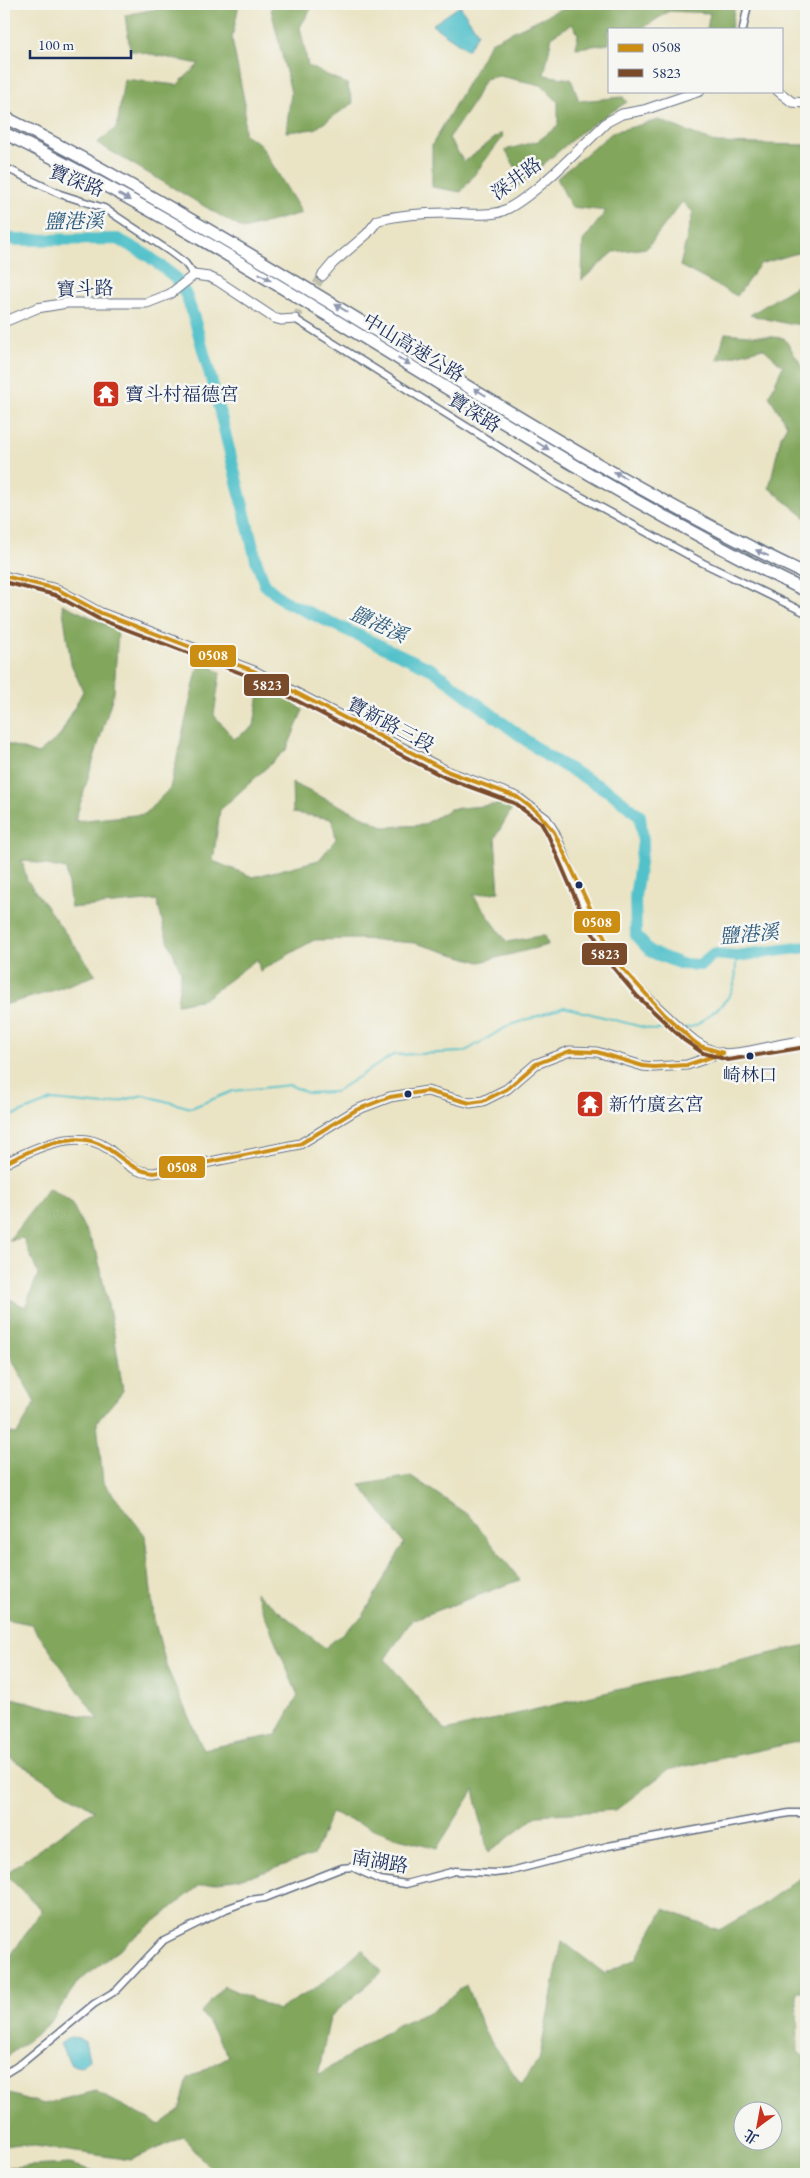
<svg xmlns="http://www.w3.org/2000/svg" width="810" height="2178" viewBox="0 0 810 2178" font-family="'EB Garamond','Noto Serif TC',serif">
<rect width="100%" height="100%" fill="#f6f6f2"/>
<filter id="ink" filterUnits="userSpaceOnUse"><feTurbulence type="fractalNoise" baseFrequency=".02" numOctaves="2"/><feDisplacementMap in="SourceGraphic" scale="10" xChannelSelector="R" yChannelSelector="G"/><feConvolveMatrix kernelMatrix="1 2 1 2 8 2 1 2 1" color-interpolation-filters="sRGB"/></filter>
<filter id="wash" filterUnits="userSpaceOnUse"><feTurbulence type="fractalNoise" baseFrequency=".0096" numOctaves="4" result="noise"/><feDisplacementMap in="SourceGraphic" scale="20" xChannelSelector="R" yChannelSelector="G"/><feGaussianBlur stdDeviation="1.12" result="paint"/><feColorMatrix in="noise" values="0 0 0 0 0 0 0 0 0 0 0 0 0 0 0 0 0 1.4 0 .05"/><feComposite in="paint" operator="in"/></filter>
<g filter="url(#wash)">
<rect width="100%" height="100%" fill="#eae4c5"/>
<!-- forest -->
<g fill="#81a65b" stroke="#4e6a5c" fill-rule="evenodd">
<polygon points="182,4 239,4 232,39 245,105 244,134 260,144 302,213 243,229 97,143 117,127 124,79 177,85 199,64 130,50 125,15"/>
<polygon points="273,4 314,4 300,27 308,66 347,84 353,103 315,129 286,132 291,93 271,9"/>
<polygon points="571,4 735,4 731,29 707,29 710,13 669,11 642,29 609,29 609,44 576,48 578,34 572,24 552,36 544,75 571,79 579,101 623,97 627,102 581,132 503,199 502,195 520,175 505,150 538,141 558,126 558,102 541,85 499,76 485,79 471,106 449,138 464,162 500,134 502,134 503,137 461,192 432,187 432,145 491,42"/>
<polygon points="659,120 716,143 806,145 806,258 801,252 760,264 737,296 680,266 693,212 682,202 647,248 614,252 582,280 583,241 606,211 571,207 557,178 613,132"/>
<polygon points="806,280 806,325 784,323 750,315"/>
<polygon points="725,333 784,338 806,372 806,518 769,488 781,436 787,425 769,396 783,366 763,348 717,360"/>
<polygon points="62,604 118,630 114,692 75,821 145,814 170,788 200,658 220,673 214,715 234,739 254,726 261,679 303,710 287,749 220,810 213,861 253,877 319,860 336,839 332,819 293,813 292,783 385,827 423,825 450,809 503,804 514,805 495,838 499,892 473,895 507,942 545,935 548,945 480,962 415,943 361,939 314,940 260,971 257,959 204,999 177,1004 181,972 165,933 157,900 71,908 66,869 22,860 27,880 96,975 46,993 4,1005 4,720 5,743 38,754 60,736 83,691 71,664"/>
<polygon points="49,1188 71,1202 97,1253 114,1333 123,1391 97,1422 103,1482 145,1535 154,1619 167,1668 203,1749 276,1735 298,1696 255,1592 325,1648 363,1616 404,1543 360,1485 411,1476 471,1517 520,1580 412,1620 385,1659 445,1731 806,1645 806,1740 668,1770 616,1810 538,1815 488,1853 474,1790 437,1848 398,1838 331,1813 314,1855 255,1875 199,1886 77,1983 50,2023 4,2059 4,1959 9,1958 42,1910 5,1874 94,1810 4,1754 4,1696 99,1720 31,1624 4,1619 4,1432 17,1434 35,1403 4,1344 4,1296 25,1307 38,1274 23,1238 9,1240"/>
<path d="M 800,1878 L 806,1878 L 806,1991 L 797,1991 L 798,2052 L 806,2058 L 806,2174 L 215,2174 L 183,2137 L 131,2160 L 21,2144 L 4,2146 L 4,2095 L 6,2093 L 44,2104 L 95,2091 L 160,2125 L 179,2111 L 188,2079 L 229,2056 L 201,2012 L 224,1986 L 278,2010 L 319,1986 L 362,1949 L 382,1972 L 330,2017 L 318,2075 L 397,2025 L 432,2011 L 466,1985 L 484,2031 L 521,2084 L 539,2060 L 562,1941 L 604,1973 L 636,1959 L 664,1909 L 719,1930 L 759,1907 ZM 742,2110 L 772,2110 L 772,2140 L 742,2140 Z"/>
<polygon points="70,2164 105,2174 21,2174 8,2167"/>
</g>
<!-- water -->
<g fill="#53c1ca" stroke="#377894">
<polygon points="460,6 478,33 468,50 432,25"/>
<polygon points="70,2037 78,2038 85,2042 89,2059 82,2067 71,2065 60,2044"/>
</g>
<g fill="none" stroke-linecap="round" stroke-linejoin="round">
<!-- stream -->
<g stroke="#53c1ca" stroke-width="2">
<path d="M 685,1028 C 695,1027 700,1023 708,1016 C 735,996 736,988 736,956"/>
<polyline points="4,1119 52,1100 105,1105 143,1095 191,1108 233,1091 290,1085 307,1093 335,1092 393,1055 464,1052 508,1026 564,1007 654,1030 675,1028"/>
</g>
<!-- river -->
<polyline stroke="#53c1ca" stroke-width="12" points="4,236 15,240 118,239 147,255 175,277 186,295 194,318 217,400 256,560 265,585 284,601 433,670 547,756 613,794 640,816 643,842 635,897 636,936 651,952 681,964 701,965 713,954 736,956 806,947"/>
</g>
</g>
<g filter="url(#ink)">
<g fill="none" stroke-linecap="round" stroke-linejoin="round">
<!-- secondary-tunnel -->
<polyline stroke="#c1c0b0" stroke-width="9" stroke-dasharray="9 4.5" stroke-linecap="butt" points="295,319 322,276"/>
<!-- street casing -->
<g stroke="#636e82" stroke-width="9">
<g id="street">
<polyline points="743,29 748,4"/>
<polyline points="4,167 60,194 104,208 169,251 185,263 194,275"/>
<polyline points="295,319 558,484 703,563 806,613"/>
<polyline points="4,2074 22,2063 94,2004 117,1990 164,1940 226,1909 250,1900 265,1898 342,1868 352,1867 380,1880 406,1884 455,1871 494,1873 511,1871 608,1846 789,1813 806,1813"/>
</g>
</g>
<!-- secondary casing -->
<g stroke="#636e82" stroke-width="11">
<g id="secondary">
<polyline points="778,91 792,102 806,103"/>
<path d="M 322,276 L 333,263 L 367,234 L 378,220 C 400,215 423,213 446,213 C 462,213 480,216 496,213 C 524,208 585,143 607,122 L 622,114 L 644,110 L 700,91"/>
<polyline points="4,322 37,308 67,303 147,303 170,294 194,275 209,277 218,281 274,318 281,320 295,319"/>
<path d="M 4,576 L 57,589 L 101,613 L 254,671 L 449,772 L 517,797 L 546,819 L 554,832 C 573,874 589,923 616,962 C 631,983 652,1002 671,1020 C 686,1034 699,1048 720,1053 C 740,1057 782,1041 806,1041"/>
<path d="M 4,1164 C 32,1149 77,1127 107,1148 C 123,1160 132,1173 154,1173 L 300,1144 L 356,1110 L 390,1097 L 427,1091 L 470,1103 L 483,1101 L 507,1089 L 536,1064 L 570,1051 L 597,1052 L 643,1066 L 654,1067 L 687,1065 L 722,1053"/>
</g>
</g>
<!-- highway casing -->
<g stroke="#636e82" stroke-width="14">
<g id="highway">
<path d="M 4,117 C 59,144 113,175 167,206 C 380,327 584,469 806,574"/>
<path d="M 4,133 C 280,269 529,456 806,591"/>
</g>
</g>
<!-- street -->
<use href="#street" stroke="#fff" stroke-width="6"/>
<!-- secondary -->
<use href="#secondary" stroke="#fff" stroke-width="9"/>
<!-- highway -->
<use href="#highway" stroke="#fff" stroke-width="11"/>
<!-- bus-1 casing -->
<g stroke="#f6f6f2" stroke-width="8">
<g id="bus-1">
<polyline points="4,576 57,589 101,613 254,671 449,772 517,797 537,812 554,832 615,960 665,1015 692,1040 700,1046 723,1053"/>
<path d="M 4,1164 C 34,1148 75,1127 107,1148 C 124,1159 133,1171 154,1173 L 300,1144 L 356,1110 L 390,1097 L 427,1091 L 470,1103 L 483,1101 L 507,1089 L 536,1064 L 570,1051 L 597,1052 L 643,1066 L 654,1067 L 687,1065 L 723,1053"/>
</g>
</g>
<!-- bus-2 casing -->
<g stroke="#f6f6f2" stroke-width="8">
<polyline id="bus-2" points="4,582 55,595 99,619 251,677 446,778 514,803 541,823 548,835 584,918 611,965 637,996 684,1040 703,1053 728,1060 806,1047"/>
</g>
<!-- bus-1 -->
<use href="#bus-1" stroke="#cb8e13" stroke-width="4"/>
<!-- bus-2 -->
<use href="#bus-2" stroke="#7a4b2a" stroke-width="4"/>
</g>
<!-- one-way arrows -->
<defs><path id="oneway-solid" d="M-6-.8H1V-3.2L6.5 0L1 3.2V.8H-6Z" transform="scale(1.25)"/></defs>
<g fill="#8d97ae">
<use href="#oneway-solid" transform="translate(124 197) rotate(29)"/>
<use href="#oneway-solid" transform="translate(265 277) rotate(31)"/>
<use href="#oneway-solid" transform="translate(341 308) rotate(-149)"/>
<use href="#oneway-solid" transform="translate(404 361) rotate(31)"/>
<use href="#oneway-solid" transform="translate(480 392) rotate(-149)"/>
<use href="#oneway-solid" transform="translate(543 446) rotate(31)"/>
<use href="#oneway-solid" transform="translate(620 475) rotate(-150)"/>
<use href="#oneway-solid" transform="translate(762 553) rotate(-155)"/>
</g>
</g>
<!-- icons -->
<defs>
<g id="temple-square" transform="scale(1.4375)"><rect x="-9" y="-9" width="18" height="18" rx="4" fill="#c8321e" stroke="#f6f6f2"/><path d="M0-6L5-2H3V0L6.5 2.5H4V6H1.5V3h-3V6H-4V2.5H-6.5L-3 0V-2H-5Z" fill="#fff"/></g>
</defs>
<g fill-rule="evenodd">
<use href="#temple-square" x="106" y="394"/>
<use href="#temple-square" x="590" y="1104"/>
</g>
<!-- markers -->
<g fill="#1b2f5e" stroke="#f6f6f2" stroke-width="2">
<circle cx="579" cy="885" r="4.5"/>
<circle cx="750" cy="1056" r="4.5"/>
<circle cx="408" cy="1094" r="4.5"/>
</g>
<g text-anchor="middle" stroke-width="5" stroke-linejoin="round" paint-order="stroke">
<!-- bus labels -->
<g font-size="18" fill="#1b2f5e" stroke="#f6f6f2">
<text x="750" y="1081">崎林口</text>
</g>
<!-- street labels -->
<g font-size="19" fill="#1b2f5e" stroke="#f6f6f2">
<text transform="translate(516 178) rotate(-36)" y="7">深井路</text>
<text transform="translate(77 180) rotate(21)" y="7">寶深路</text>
<text transform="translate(85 288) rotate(-2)" y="7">寶斗路</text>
<text transform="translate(414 347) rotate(31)" y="7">中山高速公路</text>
<text transform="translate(475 412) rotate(32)" y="7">寶深路</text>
<text transform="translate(391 724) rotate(28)" y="7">寶新路三段</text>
<text transform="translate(380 1861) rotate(10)" y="7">南湖路</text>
</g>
<!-- poi labels -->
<g font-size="19" fill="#1b2f5e" stroke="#f6f6f2" text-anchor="start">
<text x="125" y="401">寶斗村福德宮</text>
<text x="609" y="1111">新竹廣玄宮</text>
</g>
<!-- water labels -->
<g font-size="20" font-style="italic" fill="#2c5b7e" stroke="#f6f6f2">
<text transform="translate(74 221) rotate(-1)" y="7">鹽港溪</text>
<text transform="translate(379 624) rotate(25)" y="7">鹽港溪</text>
<text transform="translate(749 934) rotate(-5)" y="7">鹽港溪</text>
</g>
</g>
<g stroke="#f6f6f2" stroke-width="2">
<rect x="189" y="644" width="48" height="24" rx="5" fill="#cb8e13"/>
<rect x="243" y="673" width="47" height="24" rx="5" fill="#7a4b2a"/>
<rect x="573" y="910" width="48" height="24" rx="5" fill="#cb8e13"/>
<rect x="581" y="942" width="47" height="24" rx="5" fill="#7a4b2a"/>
<rect x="158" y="1155" width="48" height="24" rx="5" fill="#cb8e13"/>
</g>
<g font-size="14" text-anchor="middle" font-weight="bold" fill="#fff">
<text x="213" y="660">0508</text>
<text x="267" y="690">5823</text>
<text x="597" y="927">0508</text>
<text x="605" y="959">5823</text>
<text x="182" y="1172">0508</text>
</g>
<!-- margin -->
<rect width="810" height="2178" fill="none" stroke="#f6f6f2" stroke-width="20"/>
<!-- legend -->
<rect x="608" y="28" width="175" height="65" fill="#f6f6f2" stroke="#9ea6b7"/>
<rect x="618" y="44" width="25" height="8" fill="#cb8e13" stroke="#9ea6b7"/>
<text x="652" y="52" font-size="15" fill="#1b2f5e">0508</text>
<rect x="618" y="69" width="25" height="8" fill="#7a4b2a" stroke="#9ea6b7"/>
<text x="652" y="78" font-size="15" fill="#1b2f5e">5823</text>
<!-- north arrow -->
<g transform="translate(758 2126) rotate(212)"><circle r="24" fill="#f6f6f2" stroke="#9ea6b7"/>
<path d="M0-4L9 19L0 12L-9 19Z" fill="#c8321e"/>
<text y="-8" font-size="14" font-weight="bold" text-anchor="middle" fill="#1b2f5e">北</text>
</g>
<!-- scale -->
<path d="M30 50v8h101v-8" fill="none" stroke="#1b2f5e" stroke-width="2.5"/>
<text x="38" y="50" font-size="15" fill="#1b2f5e" stroke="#f6f6f2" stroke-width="4" paint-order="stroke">100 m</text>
</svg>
